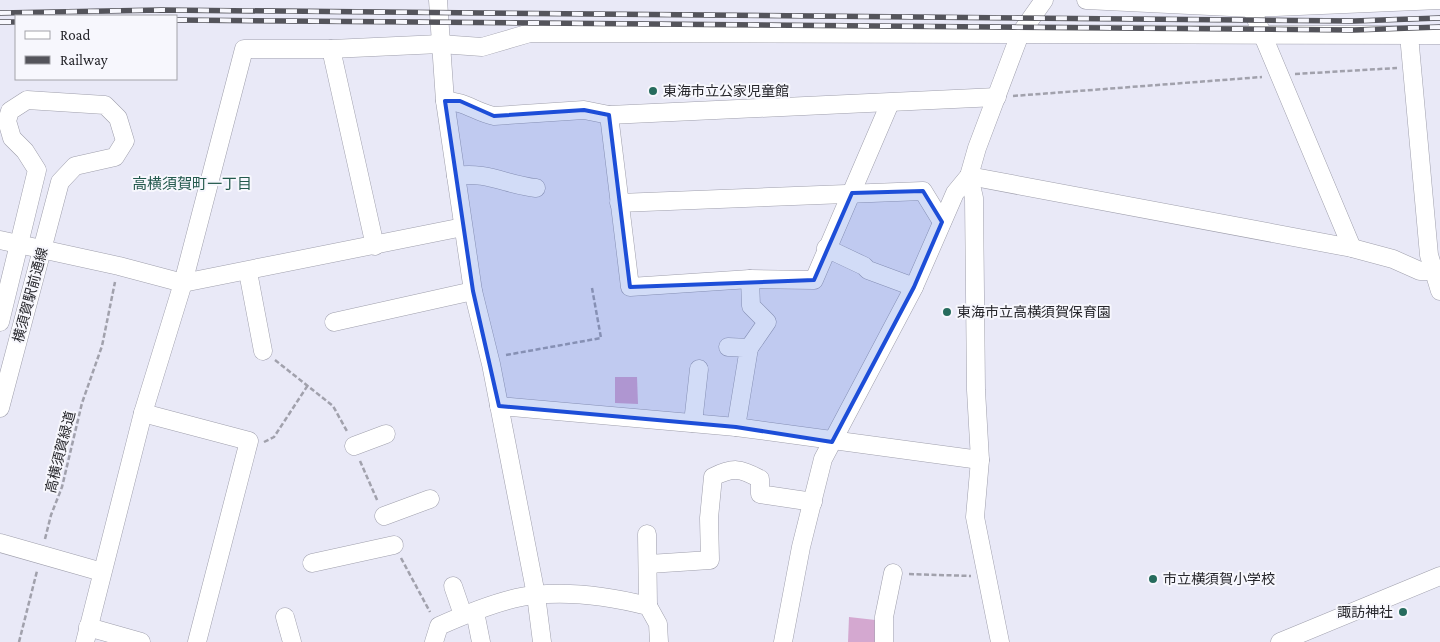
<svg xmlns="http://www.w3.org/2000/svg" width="1440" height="642" viewBox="0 0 1440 642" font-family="'Crimson Pro','Noto Sans JP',serif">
<rect width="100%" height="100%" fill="#e9e9f7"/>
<!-- green -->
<g fill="#d4a8d0">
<polygon points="615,377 637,377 638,404 615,403"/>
<polygon points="849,617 884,621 884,642 848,642"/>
</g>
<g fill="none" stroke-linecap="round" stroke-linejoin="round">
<!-- minor casing -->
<g stroke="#9f9fac" stroke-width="19">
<g id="minor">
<polyline points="438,0 445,101 473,291 491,364 536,595 542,642"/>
<polyline points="1086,0 1251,8 1440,0"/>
<polyline points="1248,0 1352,248"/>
<polyline points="1409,35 1429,255 1440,291"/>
<polyline points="331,49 375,246"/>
<path d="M 445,101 C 465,101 475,112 494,116 L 584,110 L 609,115 L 997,97"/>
<polyline points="609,115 630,287 750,279 814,280 890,103"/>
<path d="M 456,176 C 485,171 508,185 536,188"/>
<polyline points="969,176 1352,248 1393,259 1420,271 1440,271"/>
<polyline points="969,176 974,198 976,390 980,460 975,517 1000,642"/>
<polyline points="619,203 923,191 942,222"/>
<polyline points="0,240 119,266 183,283 463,227"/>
<polyline points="826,248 864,266 868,270 914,287"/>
<polyline points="248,272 263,351"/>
<polyline points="0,322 37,170 25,151 12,138 7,121 10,111 27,100 105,105 118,118 125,141 115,157 75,166 60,182 0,408"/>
<polyline points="334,322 473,291"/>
<polyline points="728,347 749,348 736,427"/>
<polyline points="749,348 767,322 751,306 750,279"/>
<polyline points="499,406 736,427 980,460"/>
<polyline points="143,413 249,441 197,642"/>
<polyline points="693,423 699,369"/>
<polyline points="354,446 386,434"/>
<polyline points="384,516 430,499"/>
<polyline points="647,534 648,606"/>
<polyline points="0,543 102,572"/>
<polyline points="312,563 394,545"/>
<path d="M 649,564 L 710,560 L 709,518 L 713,477 C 733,467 740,468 760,479 L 760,494 L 813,502"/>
<polyline points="453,586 463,615"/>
<polyline points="475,612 481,642"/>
<polyline points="285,617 292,642"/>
<polyline points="88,627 141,642"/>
<polyline points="85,642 143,413 183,283 244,49 331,49 440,44 482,47 530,33 1440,35"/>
<path d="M 434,642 L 439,626 C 466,614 504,598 534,595 C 571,591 613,597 648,606 L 658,624 L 659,642"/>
<polyline points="783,642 801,547 823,459 914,287 955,193 969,176 977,148 1020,34 1044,0"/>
<polyline points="884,642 884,617 893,573"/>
<polyline points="1280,642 1440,576"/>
</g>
</g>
<!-- path -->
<g stroke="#a1a1ac" stroke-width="2.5" stroke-dasharray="5 2.5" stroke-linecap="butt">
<polyline points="1295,74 1397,68"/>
<polyline points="1013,96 1262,77"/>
<polyline points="506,355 601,338 592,288"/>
<polyline points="275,360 333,406 348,433"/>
<polyline points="264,442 274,437 308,385"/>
<polyline points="360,461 378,502"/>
<polyline points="45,539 51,515 62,487 82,403 102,346 115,282"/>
<polyline points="401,558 430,612"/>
<polyline points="909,574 971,576"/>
<polyline points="19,642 37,571"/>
</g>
<!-- minor -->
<use href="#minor" stroke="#fff" stroke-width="18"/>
<!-- rail casing -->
<g stroke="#54545b" stroke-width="5.5">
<g id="rail">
<polyline points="0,13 161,10 1354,21 1440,18"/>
<polyline points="176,20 1354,30 1440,27"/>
<polyline points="0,22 16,22"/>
</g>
</g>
<!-- rail -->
<use href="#rail" stroke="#f7f7fd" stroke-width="4" stroke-dasharray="11" stroke-linecap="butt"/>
</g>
<!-- marked area -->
<path fill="#1d4ed8" fill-opacity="0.2" stroke="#1d4ed8" stroke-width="4" stroke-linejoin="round" d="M 445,101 L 460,101 L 494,116 L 584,110 L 609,115 L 630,287 L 814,280 L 852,193 L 923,191 L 942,222 L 914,287 L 832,442 L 736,427 L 499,406 L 473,291 Z"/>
<!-- markers -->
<g fill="#266b5d" stroke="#f7f7fd" stroke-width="2">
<circle cx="653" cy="91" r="5"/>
<circle cx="947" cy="312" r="5"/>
<circle cx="1153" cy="579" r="5"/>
<circle cx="1403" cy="612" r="5"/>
</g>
<g text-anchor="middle" stroke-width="4" stroke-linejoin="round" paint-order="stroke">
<!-- poi labels -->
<g font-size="14" fill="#26262b" stroke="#f7f7fd" text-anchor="start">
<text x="663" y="96">東海市立公家児童館</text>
<text x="957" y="317">東海市立高横須賀保育園</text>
<text x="1163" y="584">市立横須賀小学校</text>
<text x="1393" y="617" text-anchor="end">諏訪神社</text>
</g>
<!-- street labels -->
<g font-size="14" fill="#26262b" stroke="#f7f7fd">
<text transform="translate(30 295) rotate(-75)" y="5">横須賀駅前通線</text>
<text transform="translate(60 452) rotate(-76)" y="5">高横須賀緑道</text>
</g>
<!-- neighbourhood labels -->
<g font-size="15" fill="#23594d" stroke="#f7f7fd">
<text x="192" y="189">高横須賀町一丁目</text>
</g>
</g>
<!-- legend -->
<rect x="15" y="15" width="162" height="65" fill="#f7f7fd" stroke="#a3a3a9"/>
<rect x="25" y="31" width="25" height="8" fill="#ffffff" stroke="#a3a3a9"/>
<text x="60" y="40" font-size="15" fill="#26262b">Road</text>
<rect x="25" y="56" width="25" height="8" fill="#54545b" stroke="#a3a3a9"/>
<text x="60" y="65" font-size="15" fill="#26262b">Railway</text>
</svg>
